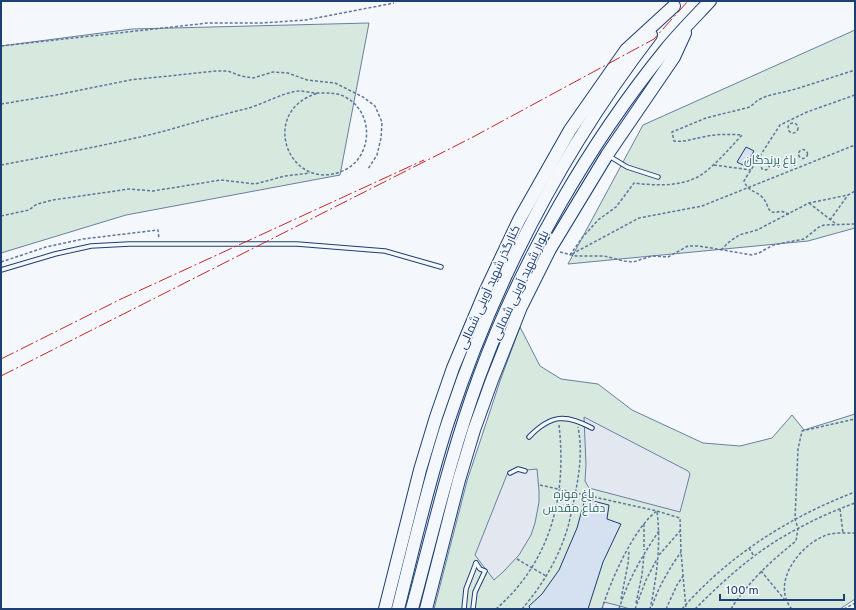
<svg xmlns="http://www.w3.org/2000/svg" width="856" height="610" viewBox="0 0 856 610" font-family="Overpass,Cairo,sans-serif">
<rect width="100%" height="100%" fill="#f4f7fb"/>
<!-- green -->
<g fill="#d7e8df" stroke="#687fa3">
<polygon points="369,23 340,175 126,215 1,253 1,46 132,29"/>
<polygon points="855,30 855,228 808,241 568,264 643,125"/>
<polygon points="520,327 540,366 561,379 598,384 632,410 703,443 740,446 772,438 792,415 804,430 855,414 855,599 840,609 434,609 467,481 500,381"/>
</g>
<!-- parking -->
<g fill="#e3e8f0" stroke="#687fa3">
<polygon points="584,417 688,471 690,474 680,512 589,488 585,481 586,465"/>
<polygon points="537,469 539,491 539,502 535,523 531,535 519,555 503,572 494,580 475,555 508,472"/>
<polygon points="604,602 620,606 630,609 602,609"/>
</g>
<!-- building -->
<g fill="#d5e0f0" stroke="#1d3f73">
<polygon points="746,147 754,151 745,166 737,162"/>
<polygon points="585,499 609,505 607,519 621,524 603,562 588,609 530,609 529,606 542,594 559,570 577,528"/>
</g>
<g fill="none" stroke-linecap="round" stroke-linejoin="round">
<!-- service casing -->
<g stroke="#1d3f73" stroke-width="5.5">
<g id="service">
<polyline points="609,156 627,167 658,177"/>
<polyline points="1,270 55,254 91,246 129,244 297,244 385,251 441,267"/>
<path d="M 529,437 C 551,414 566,414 592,428"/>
<polyline points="510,473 518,469 525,471"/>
<polyline points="464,609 466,589 476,563"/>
<polyline points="473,609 475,592 485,571 480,569 476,563"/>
</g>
</g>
<!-- primary casing -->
<g stroke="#1d3f73" stroke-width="14">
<g id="primary">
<polyline points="385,609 420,470 436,417 453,368 485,292 519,220 570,130 626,50 674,6"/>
<path d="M 398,609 C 414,546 428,483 448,422 C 494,283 562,151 651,35"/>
<path d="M 412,609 C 433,531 451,453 479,377 C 521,262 588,145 666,49 C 679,33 695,17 710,1"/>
<polyline points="426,609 459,480 474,430 492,380 521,307 550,249 607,155 674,57 685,33"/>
</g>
</g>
<!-- path -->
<g stroke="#5e769c" stroke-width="1.5" stroke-dasharray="3 2" stroke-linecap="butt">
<polyline points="1,46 208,23 262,23 306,20 394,3"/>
<polyline points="1,104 56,95 130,80 216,71 228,71 241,76 253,78 273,72 288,73 307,80 335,83 363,97 375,106 382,122 381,138 377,155 368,169"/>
<circle cx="793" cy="128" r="5"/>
<circle cx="803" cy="154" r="4.5"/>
<path d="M 751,157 L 760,163 L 762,169 L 766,170 C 770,168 770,164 767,161 L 763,160 L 760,163"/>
<path d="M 1,165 C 54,155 108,145 161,132 C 189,124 217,116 245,109 C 262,105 283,92 299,91 C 305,91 311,93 317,93 C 328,93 337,92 347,98 C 376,115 372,161 340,172 C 288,191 258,111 318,93"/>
<polyline points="714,165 751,170"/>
<polyline points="809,203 836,224"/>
<path d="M 789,214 L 781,211 C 766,216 770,206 763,198 C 756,190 749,193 744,181 L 747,176 L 780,125 L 807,112 L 855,95"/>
<polyline points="1,216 29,210 37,204 53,200 129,189 153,191 221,180 255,184 285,176 310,173"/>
<polyline points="830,220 848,195"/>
<polyline points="721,250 729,242 739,235 757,230 809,203 848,195 855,191"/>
<polyline points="560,252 576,256 604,256 624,261 633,262 652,256 668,257 688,246 699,246 752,255 759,253 773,245 804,239 819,227 824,225 855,224"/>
<polyline points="572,254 639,218 702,206 855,145"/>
<path d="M 570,255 L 582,238 L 598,220 L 616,207 L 634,183 C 656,186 685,187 704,173 C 718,162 730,148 742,135 C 729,134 716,134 703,137 C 692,139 686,142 674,141 L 672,132 L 706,118 L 750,107 L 758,100 L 767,96 L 796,89 L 855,70"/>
<polyline points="1,262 46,247 83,239 158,230 159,239"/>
<polyline points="540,485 657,511 680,518 681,552 686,609"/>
<polyline points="840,509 843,533"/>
<polyline points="644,524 644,550"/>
<polyline points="749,548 754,556"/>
<polyline points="659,555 680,531"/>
<polyline points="517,559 546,576"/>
<polyline points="761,571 785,600"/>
<polyline points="621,599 628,564 629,550"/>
<polyline points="636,603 642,575 644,554"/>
<path d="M 652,606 C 659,586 669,569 681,552"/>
<path d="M 496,609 C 551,561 567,496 559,425"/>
<path d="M 522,609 C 541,587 557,561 566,533 C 570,522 571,511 574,500 C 579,475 583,452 578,427"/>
<path d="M 602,609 C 610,582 634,527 657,511 C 661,544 657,576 650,609"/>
<path d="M 619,609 C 628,580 642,556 659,531"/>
<polyline points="635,609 646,580 657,559"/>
<polyline points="666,609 677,585 683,576"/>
<path d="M 682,609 C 728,556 789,517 855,492"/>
<path d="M 695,609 C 726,578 759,548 799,528 C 817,518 836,510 855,503"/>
<path d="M 731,609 C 748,582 771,561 796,541 L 798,528 L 795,519 L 798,449 L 802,431 L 855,419"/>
<path d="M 792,609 C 790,607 788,604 787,601 C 776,576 802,545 824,536 C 833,532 845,533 855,533"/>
<polyline points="844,609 855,603"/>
</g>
<!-- service -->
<use href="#service" stroke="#f4f7fb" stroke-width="3.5"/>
<!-- primary -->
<use href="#primary" stroke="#f4f7fb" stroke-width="12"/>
<!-- power -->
<g stroke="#c62828" stroke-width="1" stroke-dasharray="14 3 2 3" stroke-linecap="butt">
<polyline points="1,359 121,299 424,160"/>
<polyline points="1,376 473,137 654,39 688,1"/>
</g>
</g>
<g text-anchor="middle" stroke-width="3" stroke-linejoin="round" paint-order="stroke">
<!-- park labels -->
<g font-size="12" fill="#2c6c60" stroke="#f4f7fb">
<text x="770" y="164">باغ پرندگان</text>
<text x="574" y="498">باغ موزه<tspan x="574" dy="14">دفاع مقدس</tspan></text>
</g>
<!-- street labels -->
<g font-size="12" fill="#1d3f73" stroke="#f4f7fb">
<text transform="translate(520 285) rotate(-65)" y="4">بلوار شهید آوینی شمالی</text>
<text transform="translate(489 287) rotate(-66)" y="4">کنارگذر شهید آوینی شمالی</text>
</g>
</g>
<!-- border -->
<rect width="856" height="610" fill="none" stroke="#1d3f73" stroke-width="4"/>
<!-- scale -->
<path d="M720 594v6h124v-6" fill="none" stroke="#1d3f73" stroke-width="2"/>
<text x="726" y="594" font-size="12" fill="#1d3f73" stroke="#f4f7fb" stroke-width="3" paint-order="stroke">100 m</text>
</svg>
